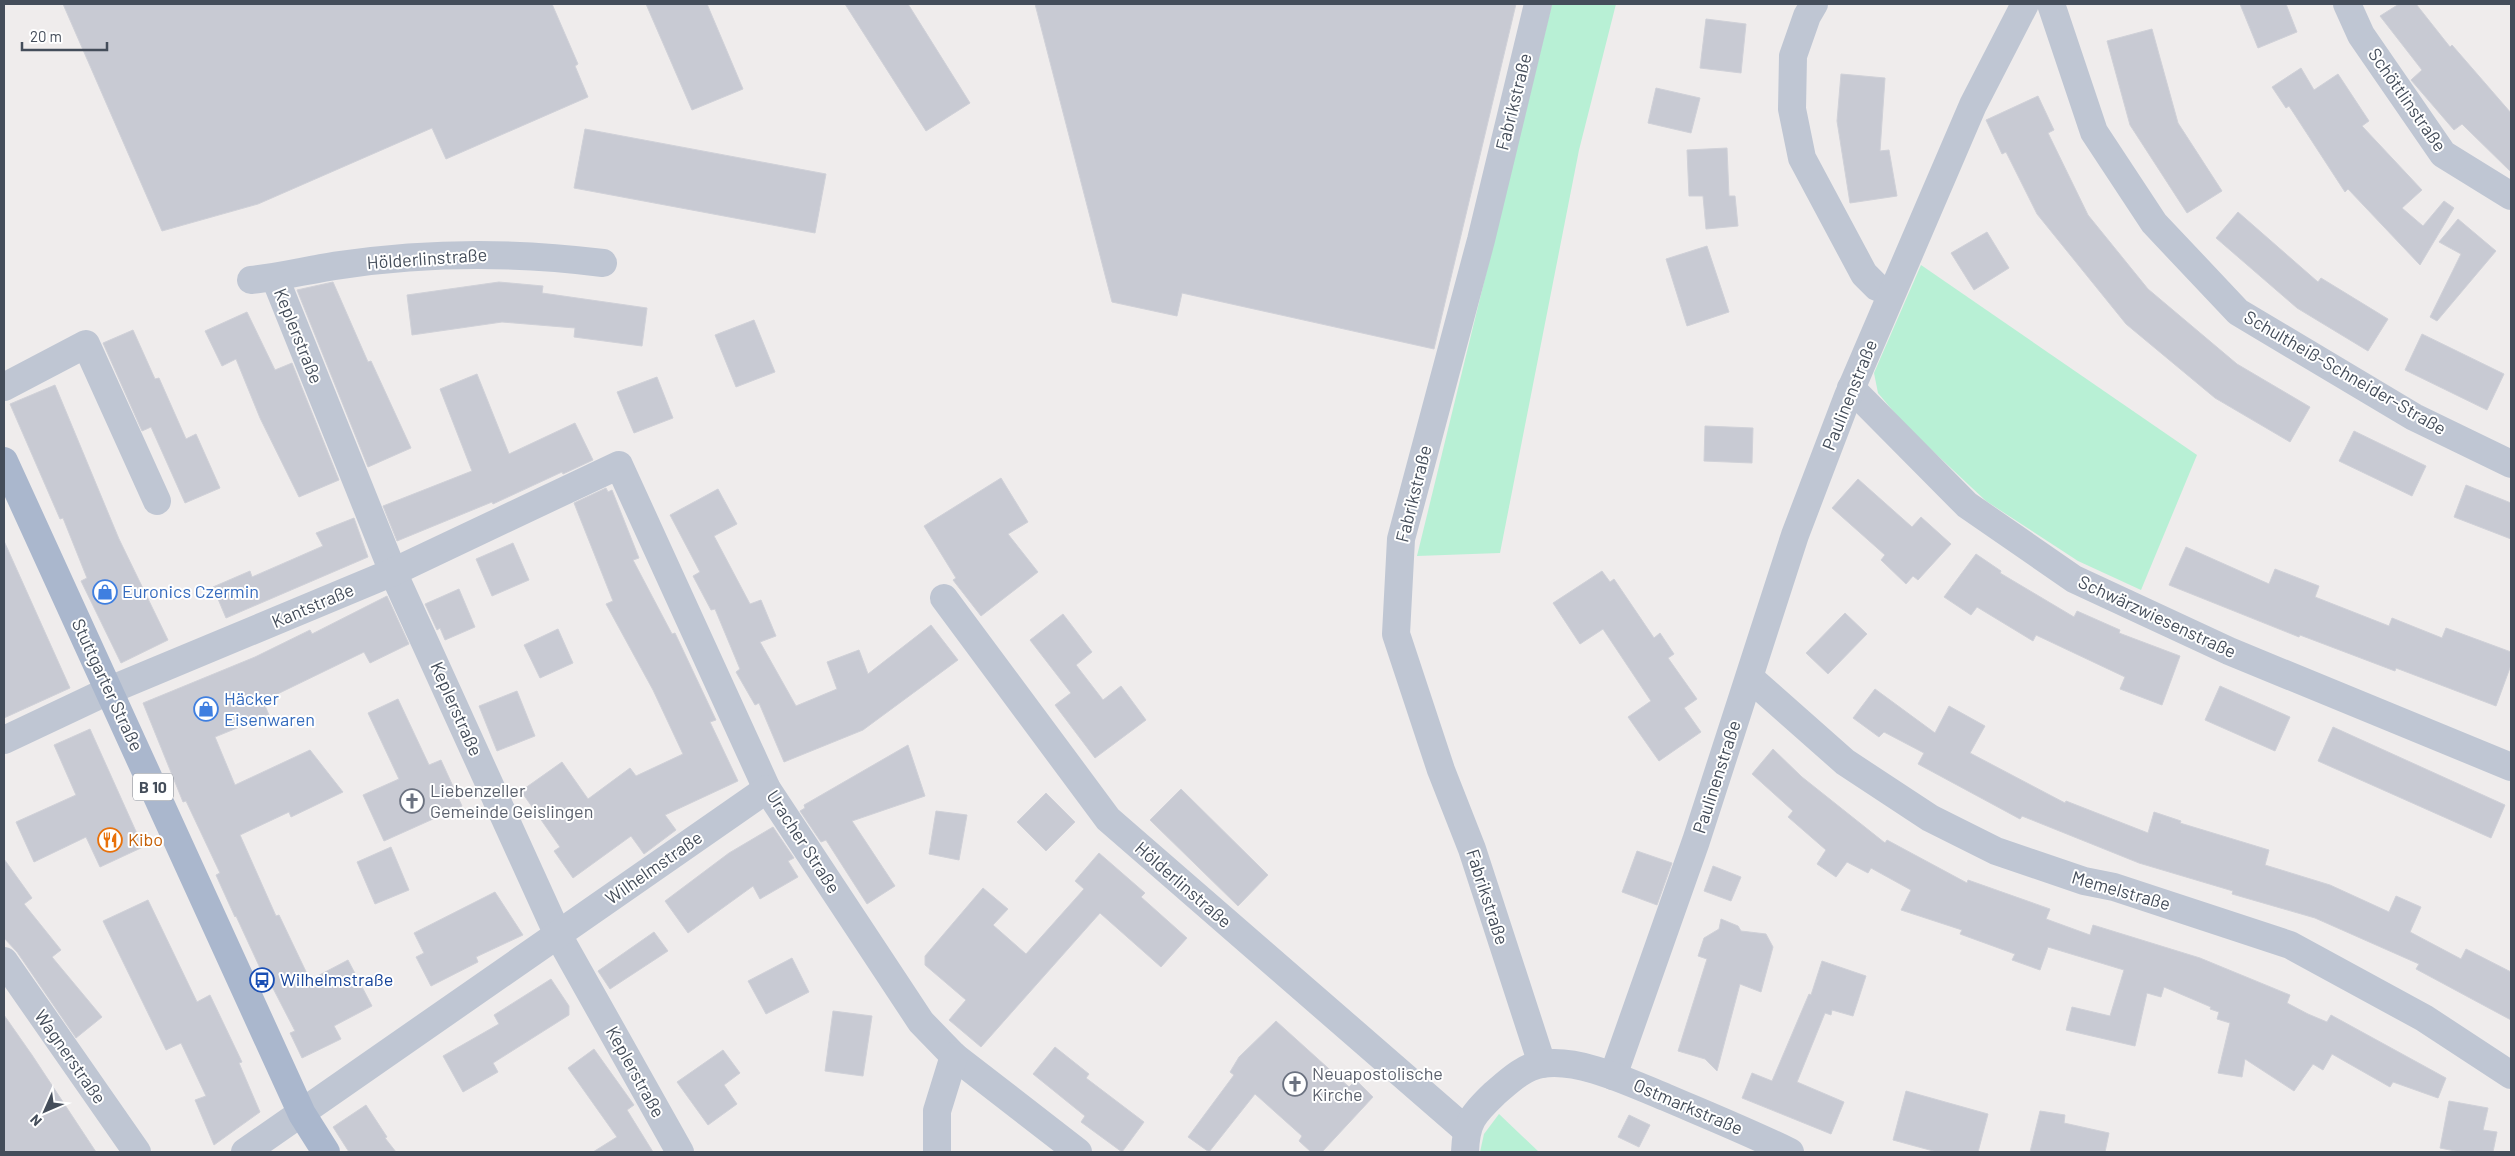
<svg xmlns="http://www.w3.org/2000/svg" width="2515" height="1156" viewBox="0 0 2515 1156" font-family="Barlow,sans-serif">
<rect width="100%" height="100%" fill="#efecec"/>
<!-- green -->
<g fill="#b8f0d5">
<polygon points="1552,4 1616,4 1579,150 1500,553 1417,556"/>
<polygon points="1921,265 2197,455 2141,590 2078,561 1986,501 1904,424 1878,393 1874,373"/>
<polygon points="1499,1114 1539,1152 1480,1152 1484,1134"/>
</g>
<!-- building -->
<g fill="#c8cad3" stroke="#d0d1d8">
<polygon points="63,4 552,4 578,64 575,66 588,97 446,159 432,128 258,204 162,231"/>
<polygon points="646,4 707,4 743,89 692,110"/>
<polygon points="845,4 908,4 970,103 926,131"/>
<polygon points="1035,4 1516,4 1434,349 1182,293 1177,316 1112,302"/>
<polygon points="2240,4 2286,4 2297,32 2258,48"/>
<polygon points="2399,4 2416,4 2450,47 2452,45 2511,113 2511,172 2462,124 2454,130 2411,80 2422,70 2380,16"/>
<polygon points="1706,19 1746,24 1741,73 1700,68"/>
<polygon points="2152,29 2178,123 2222,191 2187,213 2130,125 2107,41"/>
<polygon points="2301,68 2314,90 2338,74 2369,121 2362,126 2422,190 2402,208 2423,226 2444,201 2454,208 2420,265 2348,189 2345,192 2289,106 2286,108 2272,87"/>
<polygon points="1841,74 1885,78 1880,151 1889,150 1897,196 1850,203 1837,121"/>
<polygon points="1656,88 1700,98 1691,133 1648,123"/>
<polygon points="2038,96 2054,130 2048,133 2088,215 2148,289 2237,364 2310,407 2290,442 2215,398 2126,324 2037,214 2006,152 2002,154 1986,120"/>
<polygon points="585,129 826,174 815,233 574,188"/>
<polygon points="1727,148 1729,196 1735,196 1738,226 1706,229 1703,196 1689,196 1687,150"/>
<polygon points="2238,212 2318,282 2321,278 2388,319 2368,351 2297,308 2216,238"/>
<polygon points="2458,219 2496,251 2437,321 2430,317 2461,254 2439,242"/>
<polygon points="1987,232 2009,268 1974,290 1951,253"/>
<polygon points="1707,246 1729,312 1687,326 1666,259"/>
<polygon points="333,282 368,362 371,361 411,448 368,467 297,290"/>
<polygon points="499,282 543,286 542,293 647,308 642,346 574,337 575,328 502,322 412,335 407,295"/>
<polygon points="247,312 275,370 292,363 339,480 299,497 260,418 236,359 222,366 205,331"/>
<polygon points="754,320 775,372 736,387 715,335"/>
<polygon points="133,330 155,379 159,378 186,439 196,434 220,488 185,503 151,427 142,431 103,343"/>
<polygon points="2422,334 2504,374 2487,410 2405,370"/>
<polygon points="477,374 509,454 575,423 593,460 563,474 562,472 493,504 492,502 397,541 383,506 472,471 440,389"/>
<polygon points="657,377 673,418 634,433 617,392"/>
<polygon points="55,385 119,539 168,640 121,663 81,581 87,578 63,518 60,519 10,404"/>
<polygon points="1705,426 1753,428 1752,463 1704,461"/>
<polygon points="2354,431 2426,466 2412,496 2339,461"/>
<polygon points="1001,478 1028,522 1008,534 1038,572 981,616 953,580 956,578 924,526"/>
<polygon points="1858,479 1912,527 1921,517 1951,544 1918,580 1913,576 1906,584 1881,560 1885,555 1832,508"/>
<polygon points="2466,485 2511,503 2511,539 2454,517"/>
<polygon points="606,488 608,492 612,490 639,558 633,560 672,634 675,633 716,720 710,722 738,781 665,815 676,830 644,854 631,836 573,878 554,851 560,847 521,791 562,762 588,799 630,768 636,776 683,754 653,690 606,604 613,601 574,503"/>
<polygon points="718,489 737,524 714,536 750,604 761,600 776,636 760,642 796,706 837,689 827,662 859,650 868,674 931,625 958,660 863,730 784,762 759,703 755,705 736,672 740,669 715,609 711,610 693,576 700,572 670,515"/>
<polygon points="354,518 368,557 226,618 213,587 250,571 252,577 323,546 316,533"/>
<polygon points="4,541 70,688 4,718"/>
<polygon points="513,543 529,580 492,596 476,559"/>
<polygon points="2186,547 2269,584 2275,569 2319,586 2315,597 2389,626 2392,618 2442,638 2446,628 2511,652 2511,665 2496,706 2396,668 2395,671 2300,635 2299,637 2169,585"/>
<polygon points="1976,554 2001,571 2000,573 2074,617 2077,611 2120,630 2119,633 2180,656 2162,705 2120,689 2125,677 2036,635 2033,641 1977,607 1971,615 1944,597"/>
<polygon points="1602,571 1610,582 1614,579 1654,638 1660,633 1674,654 1668,658 1697,699 1684,708 1701,732 1659,761 1628,717 1651,701 1603,629 1580,644 1553,603"/>
<polygon points="459,589 475,627 445,640 440,628 437,630 425,604"/>
<polygon points="387,596 409,644 370,663 364,652 263,701 269,715 215,737 235,785 310,750 343,792 291,817 289,812 240,835 276,916 279,915 310,980 348,960 372,1006 334,1026 341,1039 302,1058 290,1033 295,1031 262,967 260,968 236,916 235,917 216,875 220,873 186,801 183,802 143,703 255,657 310,630 312,634"/>
<polygon points="1845,613 1867,634 1828,674 1806,653"/>
<polygon points="1063,614 1092,652 1076,665 1103,700 1121,686 1146,720 1095,758 1055,705 1071,693 1030,640"/>
<polygon points="558,629 573,663 540,678 524,645"/>
<polygon points="2220,686 2290,717 2275,751 2205,720"/>
<polygon points="1875,689 1935,733 1949,706 1985,726 1970,753 2065,803 2066,801 2148,833 2154,812 2181,821 2180,823 2269,850 2265,865 2330,885 2389,912 2396,896 2421,907 2410,932 2461,959 2466,949 2511,972 2511,1020 2416,969 2419,964 2315,918 2232,894 2233,891 2139,863 2022,816 2020,819 1918,764 1924,753 1884,732 1879,737 1853,718"/>
<polygon points="517,691 535,736 497,751 479,706"/>
<polygon points="398,699 429,765 441,760 462,806 384,841 363,795 399,779 368,713"/>
<polygon points="2333,727 2505,805 2491,838 2318,761"/>
<polygon points="90,729 143,847 100,867 86,837 34,862 16,822 76,795 54,745"/>
<polygon points="908,745 925,796 852,821 895,886 867,904 826,840 821,842 800,811 805,808 804,805"/>
<polygon points="1773,749 1802,777 1885,843 1887,840 1967,883 1968,880 2050,909 2046,919 2090,935 2093,925 2200,958 2290,995 2287,1003 2308,1014 2327,1022 2331,1015 2446,1078 2438,1098 2393,1082 2390,1087 2332,1054 2323,1070 2313,1064 2294,1091 2245,1059 2242,1077 2218,1073 2230,1023 2217,1019 2219,1012 2210,1009 2211,1007 2164,987 2161,997 2147,993 2135,1046 2066,1030 2072,1007 2110,1016 2124,970 2048,947 2040,970 2012,960 2015,954 1960,934 1962,930 1901,910 1911,890 1871,868 1868,873 1847,862 1836,877 1817,864 1826,850 1788,817 1793,811 1752,774"/>
<polygon points="1181,789 1268,875 1238,906 1150,820"/>
<polygon points="1046,793 1075,822 1046,851 1017,822"/>
<polygon points="936,811 967,815 959,860 929,854"/>
<polygon points="773,827 794,858 788,861 798,877 760,899 753,886 688,933 665,901 729,853"/>
<polygon points="391,847 409,890 375,904 357,862"/>
<polygon points="1637,851 1672,863 1657,905 1622,892"/>
<polygon points="1099,853 1145,893 1141,897 1187,938 1161,967 1100,913 981,1047 949,1020 966,1000 925,965 925,956 983,888 1008,909 993,925 1026,954 1084,889 1075,881"/>
<polygon points="4,859 32,898 24,904 61,950 52,957 102,1017 76,1038 17,952 4,938"/>
<polygon points="1713,866 1741,877 1731,901 1704,891"/>
<polygon points="495,892 523,935 476,957 478,962 431,986 416,957 424,953 414,933"/>
<polygon points="148,900 197,1002 210,995 242,1062 239,1063 260,1112 214,1145 195,1100 206,1096 181,1043 166,1050 103,921"/>
<polygon points="1721,919 1738,926 1741,931 1766,934 1773,947 1761,992 1740,984 1717,1071 1705,1059 1678,1051 1707,959 1698,956 1704,938 1719,929"/>
<polygon points="654,932 668,951 610,989 598,971"/>
<polygon points="792,958 809,992 766,1014 748,981"/>
<polygon points="1822,961 1866,976 1853,1016 1832,1010 1831,1015 1825,1013 1797,1082 1844,1102 1831,1134 1742,1098 1752,1073 1772,1081 1809,994 1811,995"/>
<polygon points="551,979 569,1006 569,1015 493,1063 498,1072 463,1092 443,1056 499,1024 494,1015"/>
<polygon points="833,1011 872,1016 863,1076 825,1071"/>
<polygon points="4,1015 32,1055 96,1152 4,1152"/>
<polygon points="1276,1021 1349,1087 1356,1080 1373,1097 1322,1152 1311,1152 1299,1141 1302,1136 1255,1094 1209,1152 1188,1137 1234,1075 1230,1072 1239,1057"/>
<polygon points="1055,1047 1089,1074 1086,1078 1144,1122 1122,1152 1081,1122 1085,1116 1033,1074"/>
<polygon points="594,1049 634,1105 627,1110 653,1152 593,1152 617,1137 568,1068"/>
<polygon points="723,1050 740,1073 724,1085 737,1104 708,1125 677,1082"/>
<polygon points="1906,1091 1988,1114 1978,1152 1937,1152 1893,1140"/>
<polygon points="2449,1101 2488,1108 2483,1130 2497,1132 2493,1152 2460,1152 2440,1148"/>
<polygon points="366,1105 387,1137 385,1138 396,1152 349,1152 333,1127"/>
<polygon points="2040,1111 2065,1115 2064,1123 2109,1133 2105,1152 2030,1152"/>
<polygon points="1629,1115 1650,1125 1639,1147 1618,1137"/>
</g>
<g fill="none" stroke-linecap="round" stroke-linejoin="round">
<!-- street -->
<g stroke="#bfc6d3" stroke-width="28">
<polyline points="1538,4 1481,240 1401,539 1396,634 1441,770 1472,849 1542,1064"/>
<polyline points="1814,4 1807,16 1793,56 1792,109 1802,158 1864,274 1877,287 1891,293"/>
<polyline points="2051,4 2094,132 2154,223 2238,312 2414,417 2511,464"/>
<polyline points="2347,4 2361,35 2443,154 2511,196"/>
<polyline points="275,278 393,572 558,935 680,1152"/>
<path d="M 251,280 C 282,277 311,269 341,265 C 428,252 516,252 603,263"/>
<polyline points="4,387 86,344 157,501"/>
<polyline points="1851,388 1967,505 2074,579 2229,651 2511,767"/>
<polyline points="944,598 1108,819 1466,1130"/>
<polyline points="1750,678 1845,762 1930,818 1996,851 2084,881 2114,887 2290,945 2424,1018 2511,1075"/>
<polyline points="4,740 110,690 393,572 619,465 767,789 921,1022 954,1056 1078,1152"/>
<polyline points="4,961 137,1152"/>
<polyline points="1613,1076 1696,841 1795,535 1848,396 1973,105 2025,4"/>
<polyline points="245,1152 767,789"/>
<polyline points="937,1152 937,1111 954,1056"/>
<path d="M 1465,1152 C 1466,1122 1473,1114 1494,1094 C 1508,1082 1523,1067 1542,1064 C 1580,1058 1630,1083 1665,1097 C 1707,1115 1749,1132 1790,1152"/>
</g>
<!-- primary -->
<polyline stroke="#aab7cd" stroke-width="28" points="4,461 302,1114 326,1152"/>
</g>
<!-- icons -->
<defs>
<g id="shop-ring" transform="scale(1.25)"><circle r="9.5" fill="#fff" stroke="#3f7fe0" stroke-width="1.5"/><path d="M-5-2.5h2.3a2.7 3.5 0 0 1 5.4 0H5L5.5 6h-11ZM-1.5-2.5h3a1.5 2.3 0 0 0-3 0Z" fill="#3f7fe0"/></g>
<g id="church-ring" transform="scale(1.25)"><circle r="9.5" fill="#fff" stroke="#6b7280" stroke-width="1.5"/><path d="M-1.2-6h2.4v3.5h3.3v2.4h-3.3V6h-2.4V-.1h-3.3v-2.4h3.3Z" fill="#6b7280"/></g>
<g id="restaurant-ring" transform="scale(1.25)"><circle r="9.5" fill="#fff" stroke="#e8710a" stroke-width="1.5"/><path d="M-5-6h1v4h1v-4h1v4h1v-4h1v5L-1.5 .5V6h-2V.5L-5-1ZM5-6V6H3V1.5H1.5Q1.5-4 5-6Z" fill="#e8710a"/></g>
<g id="bus-ring" transform="scale(1.25)"><circle r="9.5" fill="#fff" stroke="#1a4fb4" stroke-width="1.5"/><path d="M-5-6H5V4H4V6H2V4H-2V6H-4V4H-5ZM-3.5-4V0h7V-4ZM-3.5 1.2v1.5H-2V1.2ZM2 1.2v1.5H3.5V1.2Z" fill="#1a4fb4"/></g>
</defs>
<g fill-rule="evenodd">
<use href="#shop-ring" x="105" y="592"/>
<use href="#shop-ring" x="206" y="709"/>
<use href="#church-ring" x="412" y="801"/>
<use href="#restaurant-ring" x="110" y="840"/>
<use href="#bus-ring" x="262" y="980"/>
<use href="#church-ring" x="1295" y="1084"/>
</g>
<g text-anchor="middle" stroke-width="4" stroke-linejoin="round" paint-order="stroke">
<!-- shield labels -->
<rect fill="#fff" stroke="#7c828c" stroke-width="1" x="133" y="773.5" width="40" height="27" rx="4"/>
<g font-size="16" font-weight="bold" fill="#444d5a">
<text x="153" y="793">B 10</text>
</g>
<!-- street labels -->
<g font-size="18" fill="#444d5a" stroke="#fff">
<text transform="translate(2407 100) rotate(55)" y="6">Schöttlinstraße</text>
<text transform="translate(1514 102) rotate(-76)" y="6">Fabrikstraße</text>
<text transform="translate(427 259) rotate(-4)" y="6">Hölderlinstraße</text>
<text transform="translate(298 336) rotate(68)" y="6">Keplerstraße</text>
<text transform="translate(2345 373) rotate(30)" y="6">Schultheiß-Schneider-Straße</text>
<text transform="translate(1850 395) rotate(-68)" y="6">Paulinenstraße</text>
<text transform="translate(1414 494) rotate(-76)" y="6">Fabrikstraße</text>
<text transform="translate(313 606) rotate(-23)" y="6">Kantstraße</text>
<text transform="translate(2157 617) rotate(25)" y="6">Schwärzwiesenstraße</text>
<text transform="translate(107 685) rotate(65)" y="6">Stuttgarter Straße</text>
<text transform="translate(456 709) rotate(66)" y="6">Keplerstraße</text>
<text transform="translate(1717 777) rotate(-72)" y="6">Paulinenstraße</text>
<text transform="translate(803 842) rotate(57)" y="6">Uracher Straße</text>
<text transform="translate(654 868) rotate(-35)" y="6">Wilhelmstraße</text>
<text transform="translate(1183 885) rotate(41)" y="6">Hölderlinstraße</text>
<text transform="translate(2121 891) rotate(16)" y="6">Memelstraße</text>
<text transform="translate(1487 897) rotate(72)" y="6">Fabrikstraße</text>
<text transform="translate(70 1057) rotate(55)" y="6">Wagnerstraße</text>
<text transform="translate(635 1072) rotate(61)" y="6">Keplerstraße</text>
<text transform="translate(1688 1107) rotate(23)" y="6">Ostmarkstraße</text>
</g>
<!-- shop labels -->
<g font-size="18" fill="#366cbe" stroke="#fff" text-anchor="start">
<text x="122" y="598">Euronics Czermin</text>
<text x="224" y="705">Häcker<tspan x="224" dy="21">Eisenwaren</tspan></text>
</g>
<!-- worship labels -->
<g font-size="18" fill="#5b616d" stroke="#fff" text-anchor="start">
<text x="430" y="797">Liebenzeller<tspan x="430" dy="21">Gemeinde Geislingen</tspan></text>
<text x="1312" y="1080">Neuapostolische<tspan x="1312" dy="21">Kirche</tspan></text>
</g>
<!-- food labels -->
<g font-size="18" fill="#c56008" stroke="#fff" text-anchor="start">
<text x="128" y="846">Kibo</text>
</g>
<!-- transit labels -->
<g font-size="18" fill="#164399" stroke="#fff" text-anchor="start">
<text x="280" y="986">Wilhelmstraße</text>
</g>
</g>
<!-- border -->
<rect width="2515" height="1156" fill="none" stroke="#444d5a" stroke-width="10"/>
<!-- north arrow -->
<g transform="translate(45 1111) rotate(225)" stroke="#ffffff" stroke-width="4" paint-order="stroke">
<path d="M0-4L9 19L0 12L-9 19Z" fill="#444d5a"/>
<text y="-8" font-size="14" font-weight="bold" text-anchor="middle" fill="#444d5a">N</text>
</g>
<!-- scale -->
<path d="M22 42v8h85v-8" fill="none" stroke="#444d5a" stroke-width="2.5"/>
<text x="30" y="42" font-size="15" fill="#444d5a" stroke="#ffffff" stroke-width="4" paint-order="stroke">20 m</text>
</svg>
